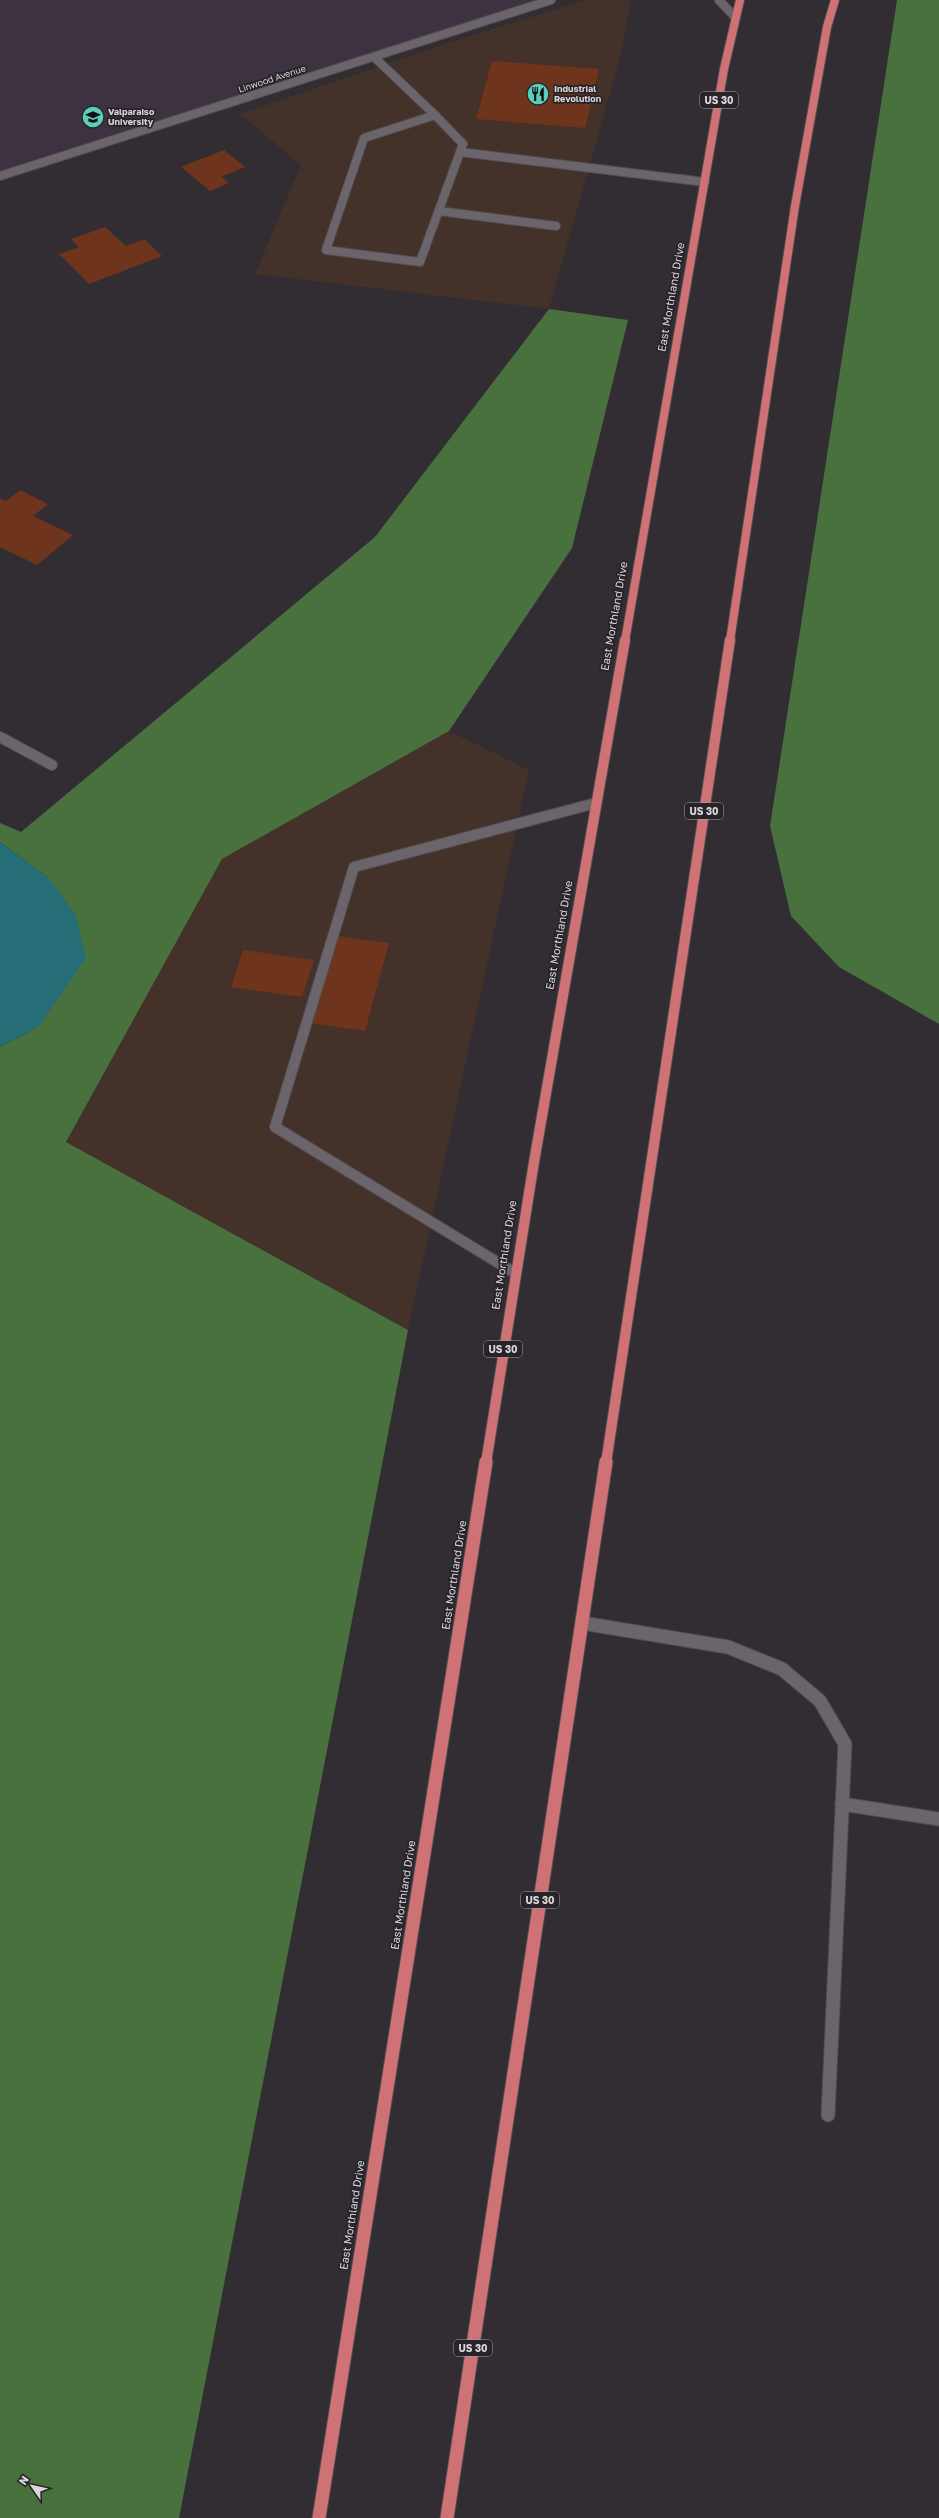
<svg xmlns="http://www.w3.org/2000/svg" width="939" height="2518" viewBox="0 0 939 2518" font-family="'Golos Text',sans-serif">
<rect width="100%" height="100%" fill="#322d33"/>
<!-- commercial -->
<g fill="#44312a">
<polygon points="586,0 631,0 620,58 549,309 255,274 301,165 240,114 451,42"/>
<polygon points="449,731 529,770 408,1330 66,1142 222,859"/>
</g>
<!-- education -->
<polygon fill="#3d3240" points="0,0 551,0 0,176"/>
<!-- forest -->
<g fill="#48713e">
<polygon points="897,0 939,0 939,1024 839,967 791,916 770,826"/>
<polygon points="549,309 628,320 572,548 449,731 222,859 66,1142 408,1330 179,2518 0,2518 0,1047 39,1026 49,878 0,842 0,823 21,832 375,537"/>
</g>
<!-- water -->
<polygon fill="#256e77" points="0,842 49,878 76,916 86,958 39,1026 0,1047"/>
<!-- building -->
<g fill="#6f351c">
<polygon points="492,61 599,69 585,128 476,119"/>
<polygon points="224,150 245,167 221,177 229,183 210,191 181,167"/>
<polygon points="105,227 126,246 144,239 162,256 89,284 59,254 79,247 71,239"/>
<polygon points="20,490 48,504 33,516 73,535 37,565 0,547 0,498 6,501"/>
<polygon points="337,936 389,943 365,1031 311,1023"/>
<polygon points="243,950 314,960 302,997 231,987"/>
</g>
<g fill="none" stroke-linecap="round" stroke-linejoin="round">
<!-- service-far2 casing -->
<g stroke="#4f4b50" stroke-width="10">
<g id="service-far2">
<polyline points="374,57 435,115"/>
<polygon points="435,115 463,144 420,262 326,250 364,138"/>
<polyline points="460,152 705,182"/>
<polyline points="439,211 556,226"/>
</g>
</g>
<!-- service-far1 casing -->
<g stroke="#4f4b50" stroke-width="12">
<polyline id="service-far1" points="515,1273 275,1127 354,867 596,803"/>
</g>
<!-- service casing -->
<g stroke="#4f4b50" stroke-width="15">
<g id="service">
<polyline points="582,1623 728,1647 782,1669 820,1701 845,1744 828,2115"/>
<polyline points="842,1804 939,1819"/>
</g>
</g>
<!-- minor-far1 casing -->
<g stroke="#4f4b50" stroke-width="10">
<g id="minor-far1">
<polyline points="719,0 735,17"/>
<polyline points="0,176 551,0"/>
</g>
</g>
<!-- minor casing -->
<g stroke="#4f4b50" stroke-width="12">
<polyline id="minor" points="0,737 52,765"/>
</g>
<!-- trunk-far2 casing -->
<g stroke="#4f4b50" stroke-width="10">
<g id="trunk-far2">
<polyline points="625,641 724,69 740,0"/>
<polyline points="730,641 795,206 827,27 835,0"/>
</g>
</g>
<!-- trunk-far1 casing -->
<g stroke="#4f4b50" stroke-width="12">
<g id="trunk-far1">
<polyline points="486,1463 534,1162 625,640"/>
<polyline points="606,1463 730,640"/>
</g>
</g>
<!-- trunk casing -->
<g stroke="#4f4b50" stroke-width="15">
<g id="trunk">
<polyline points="319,2518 486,1462"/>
<polyline points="447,2518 606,1462"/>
</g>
</g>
<!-- service-far2 -->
<use href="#service-far2" stroke="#6b656b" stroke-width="8"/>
<!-- service-far1 -->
<use href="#service-far1" stroke="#6b656b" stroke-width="10"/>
<!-- service -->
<use href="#service" stroke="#6b656b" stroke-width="13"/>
<!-- minor-far1 -->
<use href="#minor-far1" stroke="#6b656b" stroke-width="8"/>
<!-- minor -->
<use href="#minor" stroke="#6b656b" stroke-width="10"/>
<!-- trunk-far2 -->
<use href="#trunk-far2" stroke="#cf7276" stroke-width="8"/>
<!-- trunk-far1 -->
<use href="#trunk-far1" stroke="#cf7276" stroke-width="10"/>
<!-- trunk -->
<use href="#trunk" stroke="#cf7276" stroke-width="13"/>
</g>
<!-- icons -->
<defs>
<g id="restaurant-disc" transform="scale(1.15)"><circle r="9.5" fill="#5bcebb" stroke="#282329"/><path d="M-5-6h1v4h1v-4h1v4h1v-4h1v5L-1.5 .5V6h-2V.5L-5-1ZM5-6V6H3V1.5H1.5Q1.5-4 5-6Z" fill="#111"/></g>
<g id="university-disc" transform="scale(1.15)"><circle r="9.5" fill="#5bcebb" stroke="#282329"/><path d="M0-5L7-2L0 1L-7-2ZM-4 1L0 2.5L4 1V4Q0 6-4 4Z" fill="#111"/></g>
</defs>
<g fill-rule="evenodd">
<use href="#restaurant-disc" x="538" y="94"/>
<use href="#university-disc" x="93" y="117"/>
</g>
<g text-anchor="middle" stroke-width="3.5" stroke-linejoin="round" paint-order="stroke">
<!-- far-street labels -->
<g font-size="9" fill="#d9d6da" stroke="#282329">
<text transform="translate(272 79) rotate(-18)" y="3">Linwood Avenue</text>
</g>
<!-- far-poi labels -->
<g font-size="9" font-weight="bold" fill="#d9d6da" stroke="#282329" text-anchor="start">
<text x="554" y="92">Industrial<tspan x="554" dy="10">Revolution</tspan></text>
<text x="108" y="115">Valparaiso<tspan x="108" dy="10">University</tspan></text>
</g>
<!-- shield labels -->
<g fill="#282329" stroke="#a4a0a5" stroke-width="1">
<rect x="700" y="92" width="38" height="16" rx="3"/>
<rect x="685" y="803" width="38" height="16" rx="3"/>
<rect x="484" y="1341" width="38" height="16" rx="3"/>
<rect x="521" y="1892" width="38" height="16" rx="3"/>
<rect x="454" y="2340" width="38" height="16" rx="3"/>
</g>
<g font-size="10" font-weight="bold" fill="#d9d6da">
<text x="719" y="104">US 30</text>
<text x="704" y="815">US 30</text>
<text x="503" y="1353">US 30</text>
<text x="540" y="1904">US 30</text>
<text x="473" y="2352">US 30</text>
</g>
<!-- street labels -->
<g font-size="11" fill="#d9d6da" stroke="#282329">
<text transform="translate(671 297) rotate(-80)" y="4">East Morthland Drive</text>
<text transform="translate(614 616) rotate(-80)" y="4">East Morthland Drive</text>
<text transform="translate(559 935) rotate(-80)" y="4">East Morthland Drive</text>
<text transform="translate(504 1255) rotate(-81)" y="4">East Morthland Drive</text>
<text transform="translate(454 1575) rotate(-81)" y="4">East Morthland Drive</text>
<text transform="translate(403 1895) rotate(-81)" y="4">East Morthland Drive</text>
<text transform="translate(352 2215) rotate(-81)" y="4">East Morthland Drive</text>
</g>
</g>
<!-- north arrow -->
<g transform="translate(32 2486) rotate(304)" stroke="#282329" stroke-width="3" paint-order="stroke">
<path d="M0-3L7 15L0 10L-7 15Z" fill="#d9d6da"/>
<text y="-6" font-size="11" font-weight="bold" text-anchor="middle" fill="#d9d6da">N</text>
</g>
</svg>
